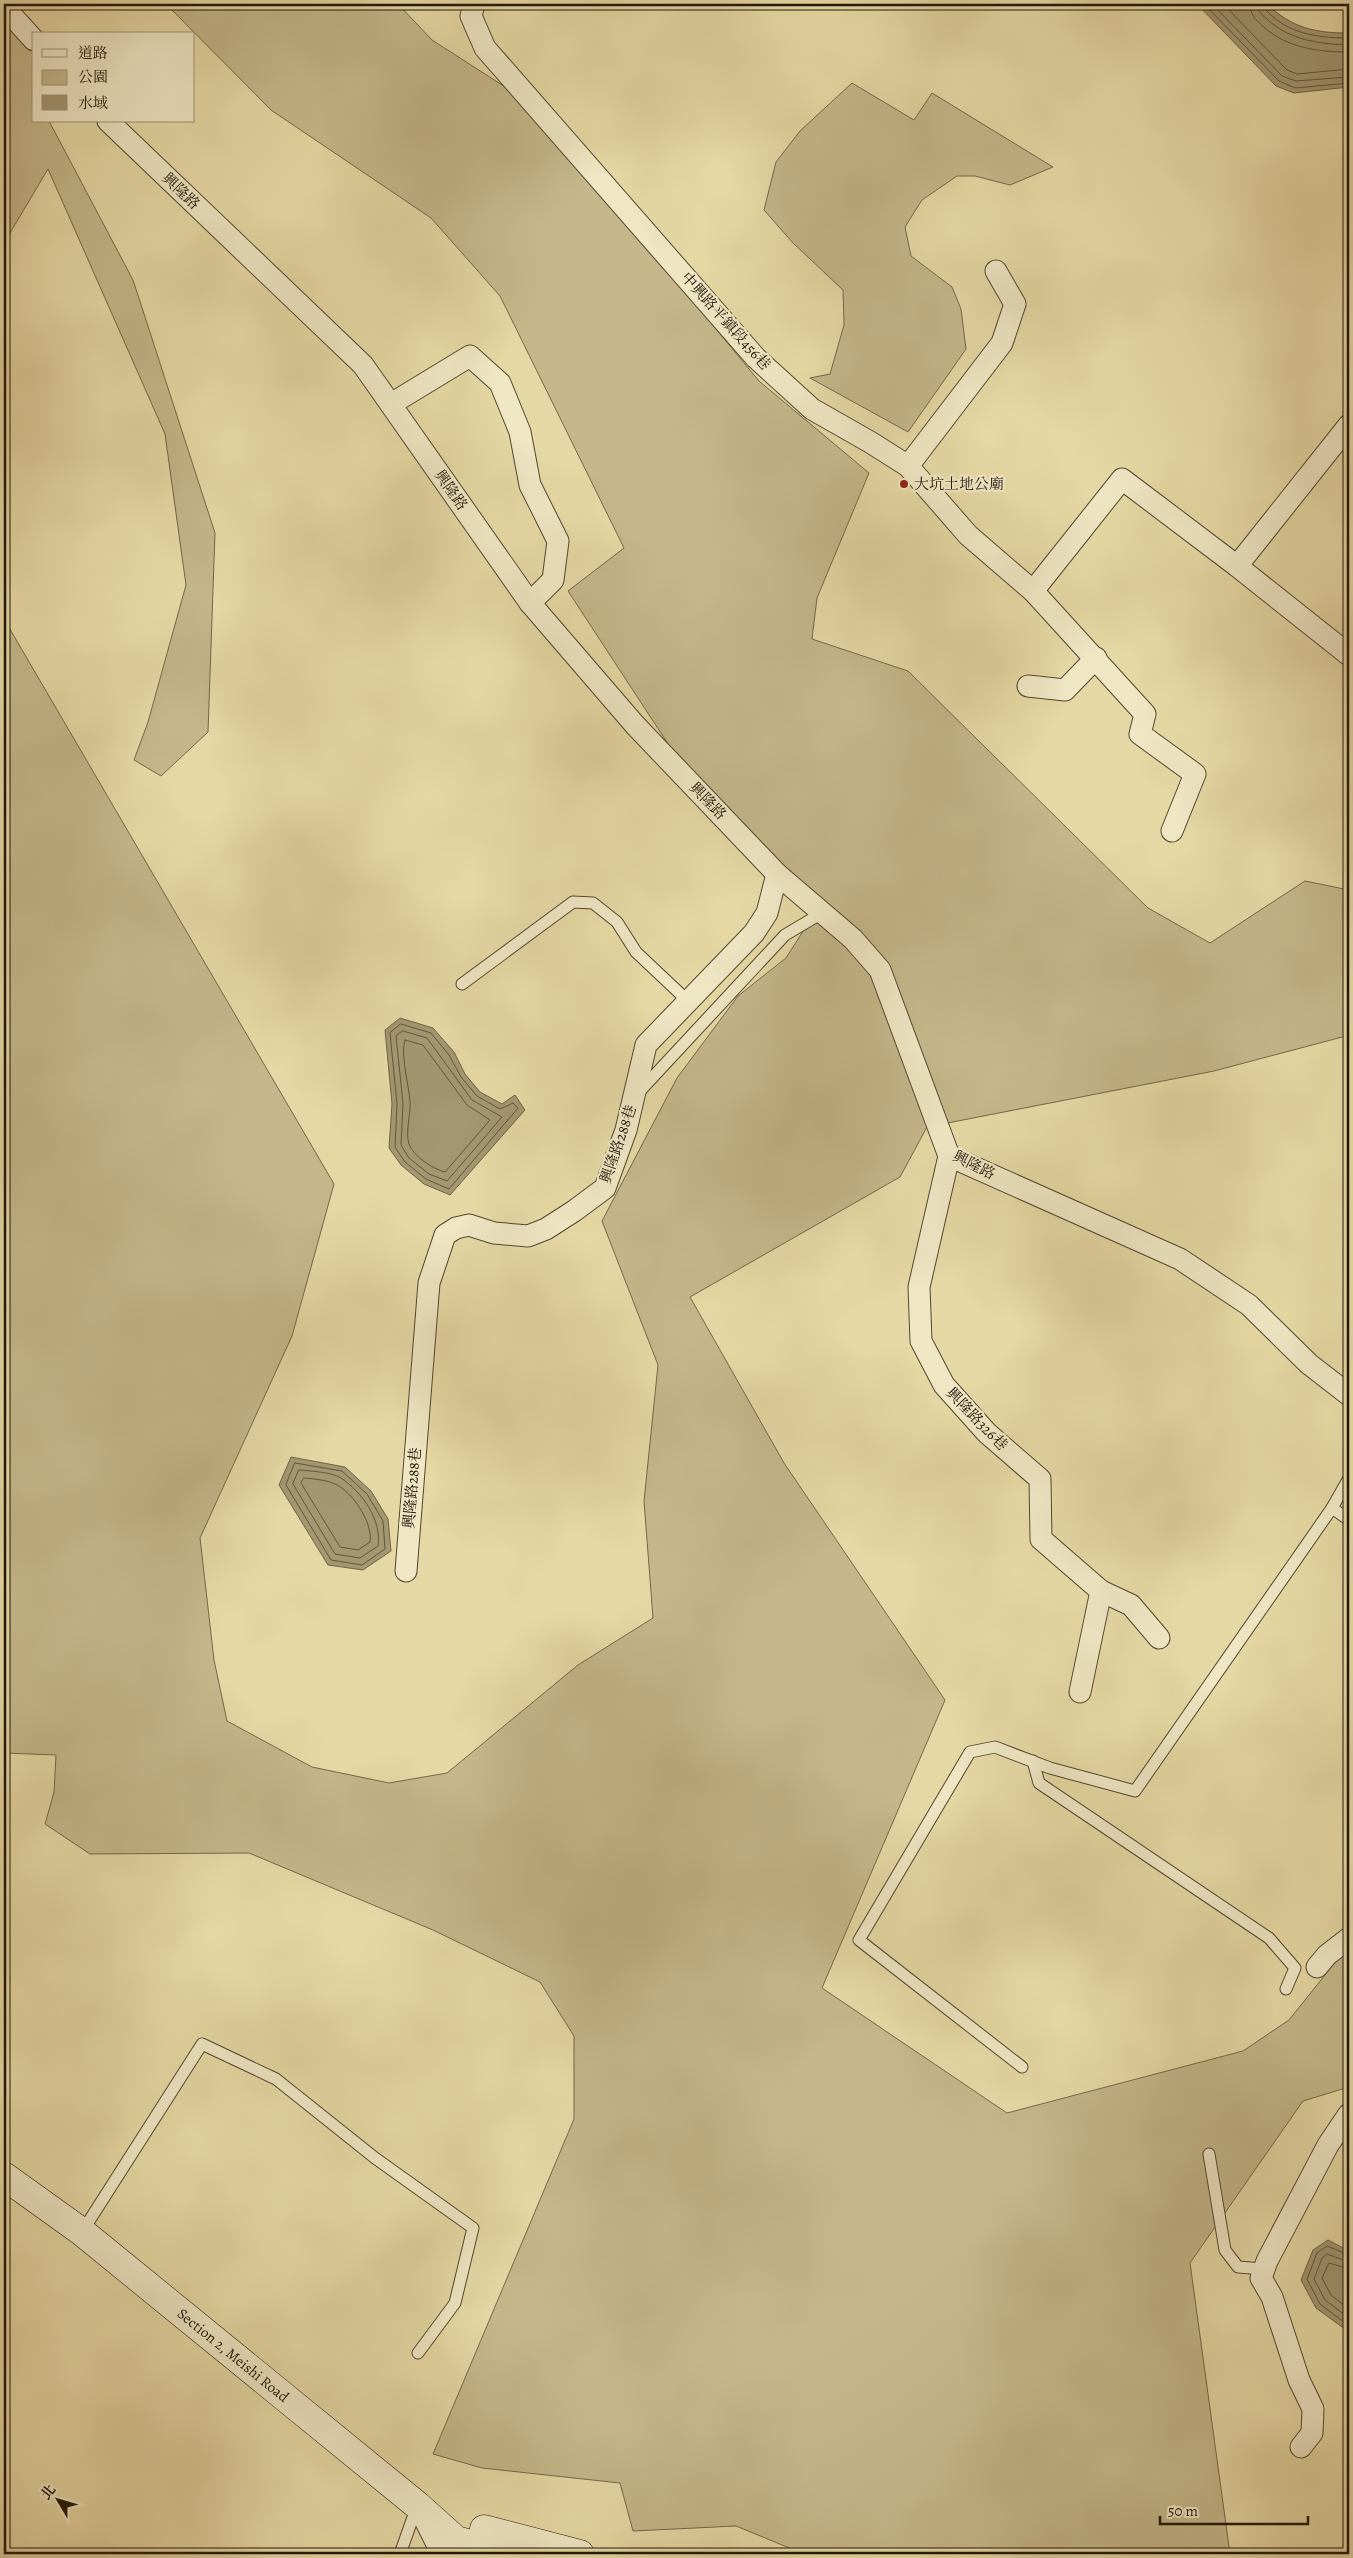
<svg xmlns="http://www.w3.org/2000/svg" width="1353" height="2558" viewBox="0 0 1353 2558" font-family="Alegreya,'Noto Serif TC',serif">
<rect width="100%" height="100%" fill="#e6d8a4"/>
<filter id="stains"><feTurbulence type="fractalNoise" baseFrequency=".004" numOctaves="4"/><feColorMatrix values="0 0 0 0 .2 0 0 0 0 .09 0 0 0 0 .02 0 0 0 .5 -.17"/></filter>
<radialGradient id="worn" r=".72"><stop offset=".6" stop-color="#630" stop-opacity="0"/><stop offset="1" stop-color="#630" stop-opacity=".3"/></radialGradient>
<!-- green -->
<g fill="#c5b78a" stroke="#73674a">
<polygon points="166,4 398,4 432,40 527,101 759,381 869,473 817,598 812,639 908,671 1148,908 1210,943 1305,881 1349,890 1349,1057 1346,1036 1214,1071 927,1127 900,1177 690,1297 784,1463 945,1700 822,1988 1007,2113 1243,2051 1289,2020 1349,1945 1349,2087 1303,2101 1190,2263 1230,2554 804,2554 736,2526 633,2531 620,2483 482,2468 433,2454 574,2119 574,2036 540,1982 433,1930 249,1853 90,1854 45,1824 54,1792 56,1755 4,1753 4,619 334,1184 292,1336 200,1538 214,1660 227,1721 312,1767 389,1783 447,1773 578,1665 653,1618 644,1501 658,1365 602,1221 677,1078 738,996 786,958 821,903 780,864 674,753 568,591 624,548 500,296 431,218 271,110"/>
<polygon points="4,6 29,37 34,58 34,121 49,121 133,280 215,533 208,732 161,776 134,760 148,722 186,585 165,434 48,169 4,243"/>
<polygon points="852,83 914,120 932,93 1053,167 1010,185 975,176 957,176 922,200 905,227 911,256 952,287 961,309 966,349 908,432 810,378 830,374 844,325 843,290 793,243 764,210 776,162 800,131"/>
</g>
<!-- water -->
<g fill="#a39670" stroke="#6f6347">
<path d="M 1197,4 L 1267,4 C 1292,28 1315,33 1349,33 L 1349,87 L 1294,93 L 1276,86 Z"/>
<polygon points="400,1018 433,1028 454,1052 465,1074 480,1092 502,1104 515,1095 525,1110 450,1195 424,1184 401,1165 389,1148 392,1104 385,1030"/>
<polygon points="291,1457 345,1467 371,1491 388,1519 391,1551 363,1570 328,1565 279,1485"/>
<polygon points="1328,2240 1349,2251 1349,2332 1316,2308 1301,2280 1313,2250"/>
</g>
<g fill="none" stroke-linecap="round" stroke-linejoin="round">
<!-- shore -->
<g stroke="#62563d" stroke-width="1">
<polyline points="1204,4 1279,81 1295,88 1349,83"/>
<polyline points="1212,4 1282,76 1296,81 1349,77"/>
<polyline points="1223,4 1287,70 1297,74 1349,69"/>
<path d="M 1250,4 C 1250,15 1256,20 1264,27 C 1287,48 1318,52 1349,52"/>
<path d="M 1257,4 C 1258,12 1262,15 1268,20 C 1290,40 1319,44 1349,45"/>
<path d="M 1264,4 C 1264,10 1268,12 1272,16 C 1293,35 1322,38 1349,38"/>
<polygon points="401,1024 431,1033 449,1055 461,1077 477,1096 500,1109 513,1103 518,1108 449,1189 426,1179 405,1162 395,1147 397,1104 390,1033"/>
<polygon points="403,1031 427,1038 472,1100 502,1117 447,1181 429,1174 409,1158 401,1145 403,1103 396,1036"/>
<path d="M 405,1040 L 423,1045 L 467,1105 L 490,1120 L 445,1172 C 433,1169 414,1157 409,1144 C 405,1133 411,1114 410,1102 C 409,1085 400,1054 405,1040 Z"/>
<polygon points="295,1463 342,1471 367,1494 383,1521 385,1549 362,1565 331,1560 286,1485"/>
<path d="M 299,1470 C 311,1471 331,1472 341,1478 C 362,1492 382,1520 378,1546 L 360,1558 L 335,1554 L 293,1484 Z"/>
<path d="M 304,1478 C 314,1479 327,1480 335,1484 C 353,1492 373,1523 370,1542 L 358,1550 L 340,1547 L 301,1483 Z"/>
<polyline points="1349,2255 1327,2246 1317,2253 1307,2279 1320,2304 1349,2326"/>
<polyline points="1349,2262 1327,2254 1322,2258 1314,2279 1325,2300 1349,2318"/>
<polyline points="1349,2269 1329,2263 1322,2278 1331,2295 1349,2309"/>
</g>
<!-- lane casing -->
<g stroke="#524730" stroke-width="13">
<g id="lane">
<polyline points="462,984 573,902 593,903 617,922 636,952 689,1002"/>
<polyline points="638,1093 785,935 822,913"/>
<polyline points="1332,1508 1349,1520"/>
<polyline points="1033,1761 1039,1783 1269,1938 1295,1968 1286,1989"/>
<polyline points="1022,2067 859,1940 970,1752 995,1747 1050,1768 1135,1791 1332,1508 1349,1478"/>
<polyline points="1209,2154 1225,2250 1238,2267 1264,2269"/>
<polyline points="82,2232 202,2044 276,2079 375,2158 473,2228 455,2303 418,2353"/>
<polyline points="400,2554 417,2506"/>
</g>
</g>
<!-- street casing -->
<g stroke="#524730" stroke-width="23">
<g id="street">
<polyline points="474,4 471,16 485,48 756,358 812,409 870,442 908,466 968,535 1033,591"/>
<polyline points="4,7 34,40"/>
<polyline points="108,121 363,365 530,603 635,725 777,874 853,939 880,970 949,1156 1180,1259 1249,1305 1309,1364 1349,1395"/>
<polyline points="391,404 470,356 500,383 520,432 530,485 558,541 553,580 530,603"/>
<polyline points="908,466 1002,343 1015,304 996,271"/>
<polyline points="1237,566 1349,425"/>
<polyline points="1028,686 1065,690 1096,658"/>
<polyline points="1172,831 1195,774 1140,734 1145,714 1033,591 1122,479 1237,566 1349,655"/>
<polyline points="949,1156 919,1287 921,1341 944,1385 987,1433 1040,1479 1041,1539 1101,1591 1131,1605 1159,1638"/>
<polyline points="406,1571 429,1283 445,1235 456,1228 469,1225 494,1233 528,1236 546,1229 574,1211 605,1188 626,1130 646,1045 754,933 767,913 777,874"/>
<polyline points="1080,1692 1101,1591"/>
<polyline points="1317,1967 1327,1955 1349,1938"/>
<polyline points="1301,2447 1312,2433 1313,2409 1299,2380 1272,2297 1261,2278 1267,2261 1328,2145 1349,2114"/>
<polyline points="422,2514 442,2554"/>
</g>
</g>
<!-- secondary casing -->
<g stroke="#21170a" stroke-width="29">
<g id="secondary">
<path id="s1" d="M 4,2176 L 82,2232 L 417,2505 L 456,2540 L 507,2554"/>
<polyline points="484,2529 580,2554"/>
</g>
</g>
<!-- lane -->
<use href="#lane" stroke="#efe6c4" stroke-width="11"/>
<!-- street -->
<use href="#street" stroke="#efe6c4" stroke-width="21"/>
<!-- secondary -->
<use href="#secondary" stroke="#efe6c4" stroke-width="28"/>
</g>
<!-- markers -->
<circle fill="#8f2418" stroke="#efe6c4" stroke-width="2" cx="904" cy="484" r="5"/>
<g text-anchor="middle" stroke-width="4.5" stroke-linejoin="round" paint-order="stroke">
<!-- street labels -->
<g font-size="15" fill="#21170a" stroke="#efe6c4">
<text transform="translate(181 191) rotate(44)" y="5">興隆路</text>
<text transform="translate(726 321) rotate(48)" y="5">中興路平鎮段456巷</text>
<text transform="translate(451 490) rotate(55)" y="5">興隆路</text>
<text transform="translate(708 801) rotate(46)" y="5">興隆路</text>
<text transform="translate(618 1144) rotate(-71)" y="5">興隆路288巷</text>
<text transform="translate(974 1165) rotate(27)" y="5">興隆路</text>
<text transform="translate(977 1419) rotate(46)" y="5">興隆路326巷</text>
<text transform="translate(412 1488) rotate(-85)" y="5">興隆路288巷</text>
<text dy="5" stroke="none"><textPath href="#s1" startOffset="291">Section 2, Meishi Road</textPath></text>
</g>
<!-- poi labels -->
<g font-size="15" fill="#21170a" stroke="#efe6c4" text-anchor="start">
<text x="914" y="489">大坑土地公廟</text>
</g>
</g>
<!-- margin -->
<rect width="1353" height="2558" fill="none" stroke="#e6d8a4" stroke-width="20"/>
<rect x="5" y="5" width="1343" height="2548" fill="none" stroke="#21170a" stroke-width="2.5"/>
<rect x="10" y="10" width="1333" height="2538" fill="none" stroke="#21170a"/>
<!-- legend -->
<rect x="32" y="32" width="162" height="90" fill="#efe6c4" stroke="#9d937a"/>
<rect x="42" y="49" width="25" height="8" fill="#efe6c4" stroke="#9d937a"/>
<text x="78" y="58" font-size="15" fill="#21170a">道路</text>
<rect x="42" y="70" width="25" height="15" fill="#c5b78a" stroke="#9d937a"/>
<text x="78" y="82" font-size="15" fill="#21170a">公園</text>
<rect x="42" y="95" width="25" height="15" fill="#a39670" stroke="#9d937a"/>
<text x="78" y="108" font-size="15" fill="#21170a">水域</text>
<!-- north arrow -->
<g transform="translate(58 2500) rotate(308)" stroke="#efe6c4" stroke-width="4" paint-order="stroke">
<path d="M0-4L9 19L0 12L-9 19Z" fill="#21170a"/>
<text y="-8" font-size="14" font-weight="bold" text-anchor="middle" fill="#21170a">北</text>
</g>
<!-- scale -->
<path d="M1160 2516v8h148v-8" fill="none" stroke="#21170a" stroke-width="2.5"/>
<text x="1168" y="2516" font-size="15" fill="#21170a" stroke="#efe6c4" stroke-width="4" paint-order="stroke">50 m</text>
<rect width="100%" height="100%" filter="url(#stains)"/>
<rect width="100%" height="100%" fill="url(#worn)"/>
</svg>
